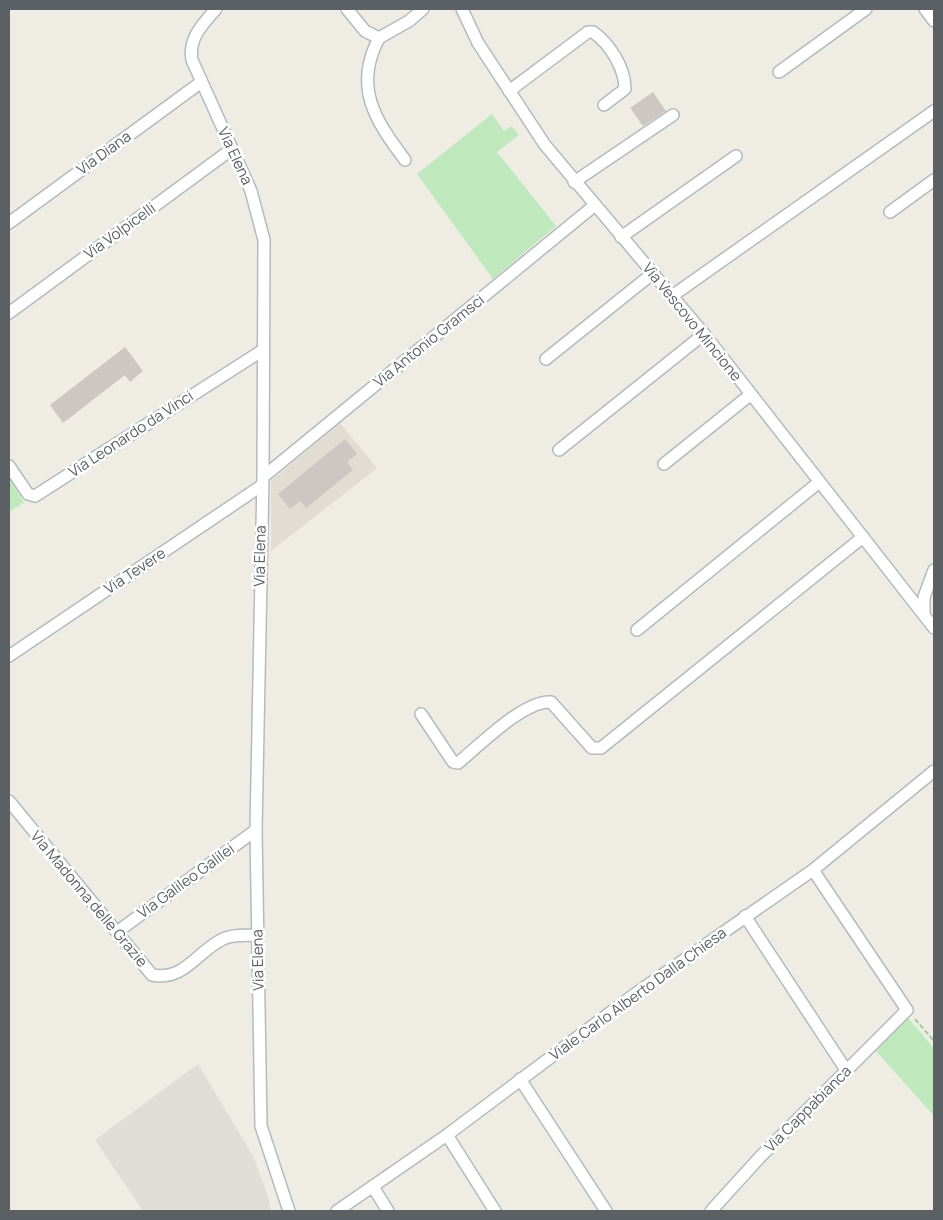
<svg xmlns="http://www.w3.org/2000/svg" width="943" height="1220" viewBox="0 0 943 1220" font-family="Manrope,sans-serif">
<rect width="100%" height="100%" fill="#efece3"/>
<!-- industrial -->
<polygon fill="#e0ddd7" points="198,1064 253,1156 268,1196 271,1211 143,1211 95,1140"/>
<!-- education -->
<polygon fill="#e1ddd3" points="340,423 377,468 271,551 271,481"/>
<!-- green -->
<g fill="#bfe9bc">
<polygon points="492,114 504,131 512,126 519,135 497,152 556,226 493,279 417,174"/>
<polygon points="9,478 24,503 11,511 9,508"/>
<polygon points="908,1018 934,1048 934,1116 876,1051"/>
</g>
<!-- building -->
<g fill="#ccc8c1">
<polygon points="653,92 666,111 643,126 630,108"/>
<polygon points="125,347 143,371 130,382 125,375 63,423 50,405"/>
<polygon points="345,439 357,454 347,462 353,470 306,508 300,501 290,509 278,494"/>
</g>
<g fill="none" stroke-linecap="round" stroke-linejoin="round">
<!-- minor casing -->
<g stroke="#b5babe" stroke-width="14">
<g id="minor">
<path d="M 216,9 C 203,24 188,38 192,60 L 251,191 L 264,240 L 263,477 L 256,830 L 261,1126 L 289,1211"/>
<polyline points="347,9 365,31 379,38 409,21 423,9"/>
<polyline points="462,9 478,43 545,145 704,334 934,628"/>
<polyline points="925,9 934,21"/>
<path d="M 379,38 C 353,87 375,120 405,160"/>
<polyline points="779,72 866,9"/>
<path d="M 509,91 L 588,32 L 593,32 C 610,44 625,68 625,89 L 604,105"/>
<polyline points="574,182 673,115"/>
<polyline points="890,212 934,180"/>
<polyline points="9,223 200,83"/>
<polyline points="621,237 736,156"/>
<polyline points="672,296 934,111"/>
<polyline points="9,313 232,149"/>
<polyline points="546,359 652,274"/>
<polyline points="559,450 704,334"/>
<polyline points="664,464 750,395"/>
<polyline points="9,466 28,494 35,496 263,350"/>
<polyline points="263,477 595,205"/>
<polyline points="924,613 924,597 934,570"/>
<polyline points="637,630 818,483"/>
<polyline points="9,656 261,486"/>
<path d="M 421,714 L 453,762 L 458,763 C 480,745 524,700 551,702 L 592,748 L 601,748 L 863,537"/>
<path d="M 9,801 L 152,975 C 185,981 196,952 223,939 C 233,934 246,936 258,935"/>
<polyline points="745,916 846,1070"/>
<polyline points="117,932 256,830"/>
<polyline points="520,1079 606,1211"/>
<polyline points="447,1135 495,1211"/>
<polyline points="373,1187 388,1211"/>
<polyline points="337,1211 447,1135 635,994 813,870 934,771"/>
<polyline points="711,1211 761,1156 907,1010 813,870"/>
</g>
</g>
<!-- path -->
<polyline stroke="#95cca0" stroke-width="2" stroke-dasharray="5 2.5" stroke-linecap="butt" points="915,1019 934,1041"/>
<!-- minor -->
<use href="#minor" stroke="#fff" stroke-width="11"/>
</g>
<g text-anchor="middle" stroke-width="5" stroke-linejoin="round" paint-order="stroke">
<!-- street labels -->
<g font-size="15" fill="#5b6065" stroke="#fff">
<text transform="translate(104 153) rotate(-36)" y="5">Via Diana</text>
<text transform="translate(235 156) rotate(65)" y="5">Via Elena</text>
<text transform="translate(120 231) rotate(-36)" y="5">Via Volpicelli</text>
<text transform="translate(692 322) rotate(51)" y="5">Via Vescovo Mincione</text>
<text transform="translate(429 341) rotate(-39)" y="5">Via Antonio Gramsci</text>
<text transform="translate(131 434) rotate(-33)" y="5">Via Leonardo da Vinci</text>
<text transform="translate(260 556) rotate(-89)" y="5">Via Elena</text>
<text transform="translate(135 571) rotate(-34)" y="5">Via Tevere</text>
<text transform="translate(186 881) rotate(-36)" y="5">Via Galileo Galilei</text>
<text transform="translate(89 899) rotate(50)" y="5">Via Madonna delle Grazie</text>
<text transform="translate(258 960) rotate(-91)" y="5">Via Elena</text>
<text transform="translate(638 994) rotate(-36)" y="5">Viale Carlo Alberto Dalla Chiesa</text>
<text transform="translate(808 1109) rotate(-45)" y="5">Via Cappabianca</text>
</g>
</g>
<!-- border -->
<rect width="943" height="1220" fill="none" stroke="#5b6065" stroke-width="20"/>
</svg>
